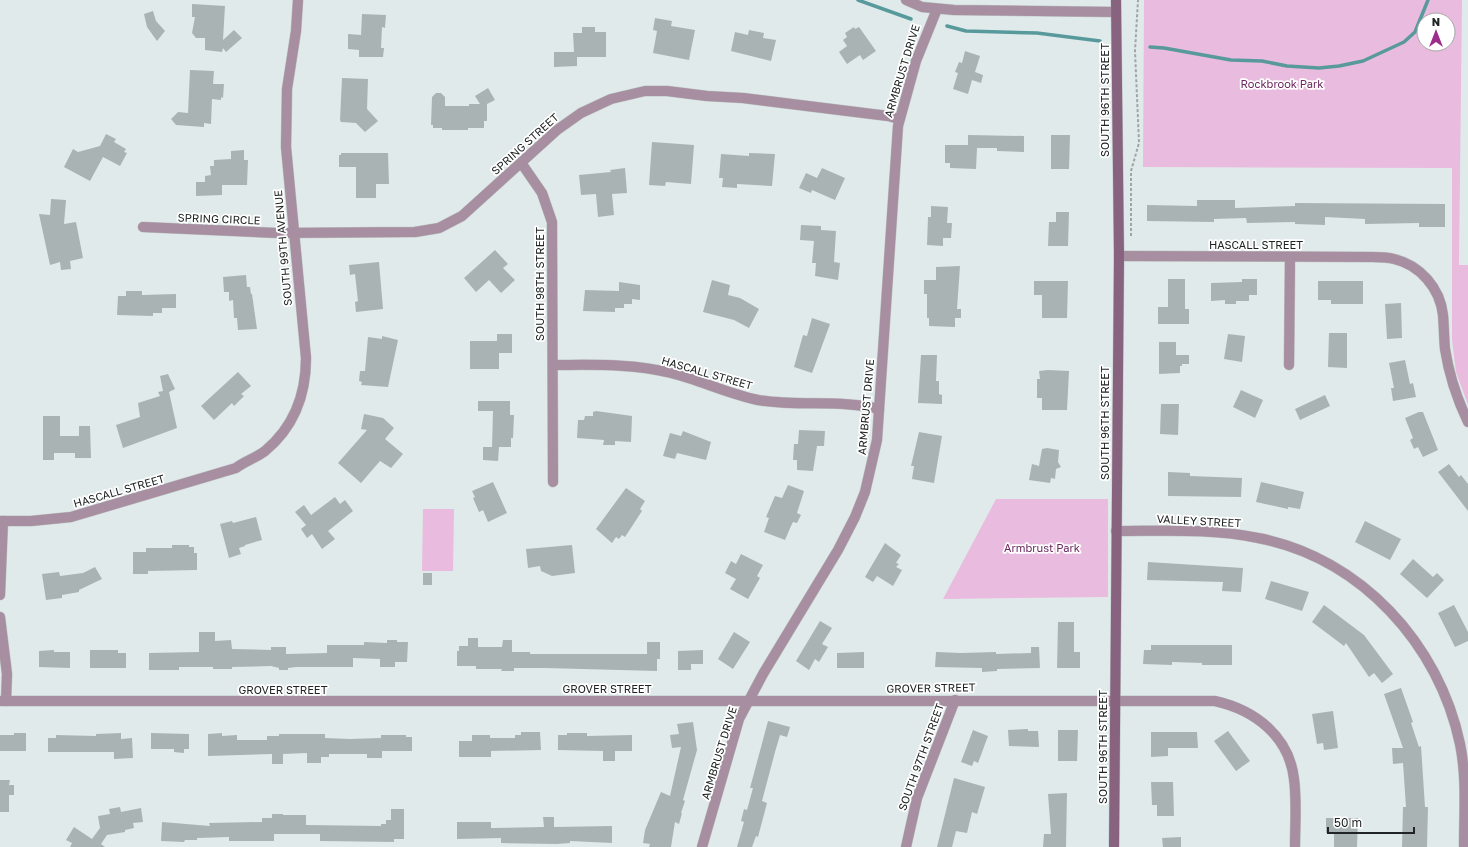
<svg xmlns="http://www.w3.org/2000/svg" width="1468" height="847" viewBox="0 0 1468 847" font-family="'Golos Text',sans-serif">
<rect width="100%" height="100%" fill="#e1eaea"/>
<!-- green -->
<g fill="#e9bbde" fill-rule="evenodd">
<path d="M 1144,0 L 1462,0 L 1459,265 L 1468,265 L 1468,405 L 1456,372 L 1452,340 L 1452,168 L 1143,167 ZM 1424,20 L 1448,20 L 1448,44 L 1424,44 Z"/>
<polygon points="996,499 1108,499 1108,597 943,599"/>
<polygon points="423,509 454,509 453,571 422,571"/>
</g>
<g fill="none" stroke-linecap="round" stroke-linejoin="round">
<!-- stream -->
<g stroke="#589a9c" stroke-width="3.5">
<polyline points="858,0 911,19"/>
<polyline points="947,26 966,31 1037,33 1100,41"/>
<polyline points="1150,47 1164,48 1231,60 1262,61 1287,66 1319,68 1339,66 1363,61 1404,42 1415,32 1428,0"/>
</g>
</g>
<!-- building -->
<g fill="#aab3b3">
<polygon points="192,4 225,6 223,40 234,30 242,38 226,52 223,48 222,52 205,50 205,38 196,38 192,33 195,17 192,17"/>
<polygon points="153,11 156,21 165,31 157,41 147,27 144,14"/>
<polygon points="362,14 386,15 385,28 382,27 381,48 384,48 383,57 359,57 359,50 348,49 348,34 361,35"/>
<polygon points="655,18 672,21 671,26 695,30 689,60 653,53 657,31 653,30"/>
<polygon points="582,27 595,27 595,32 606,32 606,57 577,57 577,66 554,67 554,52 574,52 573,33 582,33"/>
<polygon points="854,27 855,29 859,27 876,51 863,60 860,55 847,64 839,52 847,46 843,40 847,37 845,33"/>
<polygon points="749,30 764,33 763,38 776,40 771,61 731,51 735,32 748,35"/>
<polygon points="965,51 980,56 975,72 983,75 981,83 972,80 968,94 953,89 958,73 955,72 959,62 962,63"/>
<polygon points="190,70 214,71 213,84 224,84 223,98 221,97 221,100 212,99 211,124 204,123 204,127 176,125 171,119 178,112 188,113"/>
<polygon points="342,78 368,79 367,109 378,121 365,132 356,123 341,122 340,120"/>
<polygon points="488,88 495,100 487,104 487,121 484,121 484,128 468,128 468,130 442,130 442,128 433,128 433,125 431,125 432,97 436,93 441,93 445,97 445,106 469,106 469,104 480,104 475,96"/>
<polygon points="106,134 116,139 114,142 126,149 124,152 127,153 120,166 103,157 90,181 64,167 73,149 78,152 100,146"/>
<polygon points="968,135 1024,136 1024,152 997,151 997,148 977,148 976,169 950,168 950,163 945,163 945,145 968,145"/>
<polygon points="1051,135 1070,135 1069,169 1051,169"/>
<polygon points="652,142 694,145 691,184 666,182 665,186 649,185"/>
<polygon points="244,150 244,160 248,160 247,185 222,185 222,195 196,196 196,182 205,182 205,176 211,175 210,166 214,166 214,160 231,159 231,151"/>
<polygon points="341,153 388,153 389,184 376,184 376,198 356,198 356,167 339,167 339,155 341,155"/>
<polygon points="749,153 775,154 772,186 737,184 737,188 722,187 723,178 719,178 721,154 749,156"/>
<polygon points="625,168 627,193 612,194 614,215 598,217 596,194 581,195 579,175 611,172 610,170"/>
<polygon points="822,168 845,178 835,200 812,190 811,193 799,188 806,173 817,178"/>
<polygon points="51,199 66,200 64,224 76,222 83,258 70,261 71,269 61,270 60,262 50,265 39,214 50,215"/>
<polygon points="1197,200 1235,200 1235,208 1295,206 1295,203 1445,204 1445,227 1419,227 1419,223 1365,224 1365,219 1325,217 1325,225 1295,224 1295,222 1247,223 1246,218 1214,219 1214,222 1147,221 1147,205 1197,206"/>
<polygon points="931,206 948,207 947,223 952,223 951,238 943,238 943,246 927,245 928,217 931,217"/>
<polygon points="1056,212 1069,212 1068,246 1048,246 1049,222 1056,222"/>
<polygon points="801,225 821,226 821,230 836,231 834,262 840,263 838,280 815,276 816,263 812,263 814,241 800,240"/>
<polygon points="495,250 508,264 503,268 515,280 501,293 489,280 476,292 464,278"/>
<polygon points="379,262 383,309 356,312 355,302 358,301 355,274 350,275 349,265"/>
<polygon points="960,266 957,309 961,309 961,318 955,318 955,327 929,326 929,318 927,318 927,294 924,294 924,280 936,280 936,267"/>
<polygon points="246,275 247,287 250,287 251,294 252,294 257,329 238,330 237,318 234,318 233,300 229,301 229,292 224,292 223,277"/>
<polygon points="1168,279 1185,279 1185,309 1189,309 1189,324 1158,324 1158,307 1168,307"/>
<polygon points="1242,279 1257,279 1257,295 1249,295 1249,301 1236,301 1236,304 1225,304 1225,300 1211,301 1211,283 1242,282"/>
<polygon points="712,280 730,285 728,295 740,298 759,309 749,328 734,320 703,312"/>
<polygon points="1034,281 1068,281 1067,318 1042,318 1042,295 1034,295"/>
<polygon points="1318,281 1363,281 1363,304 1331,304 1331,300 1318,300"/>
<polygon points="619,282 640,285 640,300 632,299 632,304 624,304 624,308 615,308 615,312 583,311 585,290 619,291"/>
<polygon points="126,291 142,291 142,295 176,294 176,308 162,308 162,313 153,313 153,316 117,315 118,296 126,296"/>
<polygon points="1401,303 1402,338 1387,339 1385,304"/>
<polygon points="812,318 830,324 812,373 794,367 803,335 807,336"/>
<polygon points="1329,333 1347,333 1347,368 1328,367"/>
<polygon points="497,334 512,334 512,353 499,353 499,369 470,369 470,341 497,341"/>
<polygon points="1228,334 1245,336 1242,362 1224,359"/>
<polygon points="382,336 398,340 388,387 361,385 362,382 359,381 360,371 365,371 368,337 382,339"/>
<polygon points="1159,342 1176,342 1176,355 1189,355 1189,364 1182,364 1182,366 1180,366 1180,373 1159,374"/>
<polygon points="921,355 937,355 936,381 939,381 939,394 942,395 942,404 918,403"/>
<polygon points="1405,360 1410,384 1413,383 1416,397 1393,401 1391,388 1394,388 1389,363"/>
<polygon points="1048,370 1069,371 1067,410 1042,410 1042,398 1037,398 1037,379 1040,379 1039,371"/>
<polygon points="238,372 251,386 241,394 244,396 234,406 232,403 214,420 201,406"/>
<polygon points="168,374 175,389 169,392 177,428 123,448 116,425 140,417 138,403 160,396 158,392 163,391 160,376"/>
<polygon points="1241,390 1263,400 1255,418 1233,407"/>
<polygon points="1325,395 1330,406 1300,420 1295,409"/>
<polygon points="478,401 510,401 510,415 514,415 513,438 511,438 511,447 499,447 498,461 483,460 483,447 492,447 493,411 478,411"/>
<polygon points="1161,404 1179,404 1178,435 1160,434"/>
<polygon points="596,411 632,416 631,442 615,441 615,445 603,445 604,440 577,438 578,420 584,420 585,416 593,416 593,412"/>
<polygon points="1419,412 1423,412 1438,450 1423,457 1418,447 1414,449 1410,440 1413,438 1405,418"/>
<polygon points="364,414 383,418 394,428 385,439 403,454 391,468 380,461 361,483 338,463 367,430 361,429"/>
<polygon points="43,416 60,416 60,436 79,436 79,426 90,426 91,458 75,458 75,453 54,453 54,460 43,460"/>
<polygon points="799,430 825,431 824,446 817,446 813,471 797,470 797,460 793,460 794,444 798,444"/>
<polygon points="683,431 711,442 706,460 677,453 675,459 663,456 670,433 681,436"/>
<polygon points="919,432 942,436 934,483 912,479 914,466 911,466"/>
<polygon points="1047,448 1059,450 1058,462 1061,467 1056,469 1055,479 1051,478 1050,483 1029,480 1032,464 1039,466 1042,449"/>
<polygon points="1449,464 1459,477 1461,475 1468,484 1468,511 1438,472"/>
<polygon points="1168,472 1190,473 1190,476 1242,478 1241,497 1168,496"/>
<polygon points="493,482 507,513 488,522 483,510 479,512 473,498 475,497 472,491"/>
<polygon points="1261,482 1304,492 1300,509 1288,507 1288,509 1256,502"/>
<polygon points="788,485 804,491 797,513 801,515 797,523 793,522 791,526 785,540 764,532 769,518 766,517 775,496 782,498"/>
<polygon points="626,488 645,501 640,509 642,511 625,537 622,535 619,539 616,537 612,543 596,529"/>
<polygon points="335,497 340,504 345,500 353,511 328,531 335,539 322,549 312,534 307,538 301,529 306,525 295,512 304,505 311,515"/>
<polygon points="256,517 262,540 245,545 245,546 239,548 241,554 229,558 220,524 232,521 233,523"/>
<polygon points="1365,521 1401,539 1390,560 1355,542"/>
<polygon points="885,543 901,555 896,563 899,564 896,567 902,570 893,586 877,576 873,582 865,577"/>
<polygon points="172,545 189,545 189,547 194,547 194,553 197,553 197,570 148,571 148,574 133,574 133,552 146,552 146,548 172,548"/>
<polygon points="572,545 575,573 552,576 541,571 540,566 528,568 526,549"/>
<polygon points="741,554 763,565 757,576 760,578 748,599 730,589 736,579 725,573 731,561 736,564"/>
<polygon points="1413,559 1433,577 1437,573 1444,580 1427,598 1400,574"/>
<polygon points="1148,562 1243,568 1241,592 1222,591 1223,582 1147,580"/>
<polygon points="95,567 102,579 79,590 79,592 62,595 62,598 46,600 42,574 59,572 60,576 83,573"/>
<rect x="423" y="573" width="9" height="12"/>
<polygon points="1271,581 1309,592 1302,611 1265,599"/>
<polygon points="1324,605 1364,635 1393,674 1382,683 1374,673 1369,677 1346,643 1344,646 1312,622"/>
<polygon points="1454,605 1468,632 1468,641 1455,647 1438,613"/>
<polygon points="820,621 832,628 822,644 828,647 819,662 815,659 809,670 796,661"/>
<polygon points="1058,622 1074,622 1074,652 1080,652 1080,668 1057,668"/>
<polygon points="199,632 215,632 215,641 231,640 232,649 271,650 271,647 286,647 286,654 327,653 327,645 364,645 364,642 387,643 387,640 397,640 397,642 408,642 407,662 395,662 395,667 380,667 380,659 353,658 353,667 296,667 288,668 288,670 279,670 279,668 271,666 232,667 232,669 213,669 213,667 179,667 179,670 149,670 149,653 199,652"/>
<polygon points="734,632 750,642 733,669 718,659"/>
<polygon points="468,638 478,638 478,647 502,647 503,640 512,640 512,652 530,652 530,654 647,654 647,642 660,642 660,659 657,659 657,671 545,668 514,668 514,671 501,671 502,669 476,669 476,666 457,666 457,651 459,651 459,646 468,646"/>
<polygon points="1151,645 1232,645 1232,665 1202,665 1202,663 1172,662 1172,665 1143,664 1144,650 1151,650"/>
<polygon points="1031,647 1039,647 1040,668 997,669 997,671 982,672 982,668 935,667 936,652 961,653 996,652 996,654 1031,653"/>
<polygon points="54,650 54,652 70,652 70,668 39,667 39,651"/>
<polygon points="90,650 118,650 118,653 126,653 126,668 90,668"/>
<polygon points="703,650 703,664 691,664 691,670 678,670 678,651"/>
<polygon points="864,652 864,668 837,668 837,653"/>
<polygon points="1401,688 1413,722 1411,723 1419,747 1421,746 1425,807 1428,807 1427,847 1402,847 1403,807 1406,807 1403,763 1393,764 1392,748 1403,748 1384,694"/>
<polygon points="1333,711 1338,748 1324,750 1323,743 1317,744 1312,714"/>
<polygon points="768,721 790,727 787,737 780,735 775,752 762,801 767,803 758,837 756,836 752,847 737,847 744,822 741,821 744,809 747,810 753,788 750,788"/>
<polygon points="693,722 697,750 683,800 685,801 681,813 682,813 679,824 675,822 671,847 649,847 650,844 643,843 645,830 661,792 670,796 681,747 672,748 670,735 679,734 677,724"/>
<polygon points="1028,729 1028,731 1038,731 1039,747 1009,746 1008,730"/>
<polygon points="973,730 988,736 978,763 974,761 972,766 961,762"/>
<polygon points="1058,730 1078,730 1077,761 1058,761"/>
<polygon points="1228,731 1250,761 1236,771 1214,741"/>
<polygon points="521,732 540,732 541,750 491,751 491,757 459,757 459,741 472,741 472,735 490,735 490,738 515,738 515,735 521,735"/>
<polygon points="1151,732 1197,732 1198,748 1168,748 1168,756 1151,757"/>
<polygon points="14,733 26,733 26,751 0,751 0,735 14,735"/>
<polygon points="121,733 121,739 132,738 133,758 114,759 114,752 48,752 48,738 56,738 56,735 96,736 96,734"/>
<polygon points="151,733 189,734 189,749 184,749 184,753 174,752 174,749 151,749"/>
<polygon points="222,733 222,736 237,735 237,740 267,740 267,736 279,736 279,734 325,734 325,738 350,739 381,738 381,735 406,735 406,737 412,737 412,751 382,751 382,758 367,758 367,754 329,754 329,757 321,757 321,763 307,763 307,753 283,754 283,764 272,764 272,754 208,756 208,734"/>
<polygon points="567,733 587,733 587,736 632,735 632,751 615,751 615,761 603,761 603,751 558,750 558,735 567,735"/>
<polygon points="954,778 985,787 977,814 972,812 967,833 956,831 952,847 937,847"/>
<polygon points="0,780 10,780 9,785 14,785 14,795 9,795 9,812 0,812"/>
<polygon points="1151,782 1173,782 1174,816 1157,816 1157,805 1152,805"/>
<polygon points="1067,793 1066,847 1043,847 1044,834 1051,834 1048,794"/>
<polygon points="120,807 121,812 141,808 143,822 133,823 134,828 125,830 125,832 107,835 101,844 105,847 70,847 72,843 66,840 74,827 92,839 100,828 98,816 110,814 109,809"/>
<polygon points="391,809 404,809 404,839 394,839 394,842 320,841 320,834 274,834 274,841 229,841 229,837 197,838 197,840 185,840 184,842 161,841 162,822 210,826 209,823 262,822 262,818 272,818 272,814 283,814 283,815 306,815 306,825 381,826 381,824 386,824 386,820 391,820"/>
<polygon points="543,817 554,817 554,827 612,826 612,843 570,841 570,843 557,844 501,843 501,838 457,839 457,822 491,822 491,828 544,827"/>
<polygon points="1326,818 1358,818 1357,847 1334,847 1334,833 1326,833"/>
<polygon points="1181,837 1181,847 1163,847 1162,838"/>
</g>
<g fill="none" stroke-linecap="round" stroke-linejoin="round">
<!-- street casing -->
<g stroke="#bec6c6" stroke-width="11">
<g id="street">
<polyline points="906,0 922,7 954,10 1116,12"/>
<polyline points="522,164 542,193 552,222 553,482"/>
<polyline points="143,227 277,233 415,232 439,228 462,216 557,130 581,113 611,99 645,91 667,91 707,96 743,98 888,116 899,119"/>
<path d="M 1119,256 L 1372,257 C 1379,257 1387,257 1394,259 C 1420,265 1440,288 1443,315 C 1444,327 1444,338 1445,349 C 1449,375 1457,399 1468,422"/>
<path d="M 553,365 C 592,365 632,363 671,373 C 700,380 728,394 758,400 C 798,407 840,399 879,409"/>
<polyline points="1289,365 1290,257"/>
<path d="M 0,521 L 31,521 L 71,517 L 236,468 C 245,461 256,458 265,451 C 294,427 306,394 306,358 L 286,147 L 287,89 L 296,31 L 298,0"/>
<path d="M 1116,531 C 1163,531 1212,528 1258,538 C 1361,558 1439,644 1460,744 C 1467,778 1464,813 1464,847"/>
<polyline points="0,595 3,521"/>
<polyline points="0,617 7,674 6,701"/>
<path d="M 0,701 L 1215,701 C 1255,710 1289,736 1294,779 C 1297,801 1295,825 1295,847"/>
<polyline points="702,847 739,719 763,674 838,550 855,517 865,492 877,440 898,126 916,61 937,9"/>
<polyline points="906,847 917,798 955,700"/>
</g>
</g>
<!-- secondary casing -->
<g stroke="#bec6c6" stroke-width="11">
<polyline id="secondary" points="1114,847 1119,256 1116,0"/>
</g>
<!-- path -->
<polyline stroke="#9ea5a5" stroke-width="2" stroke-dasharray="3 2" stroke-linecap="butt" points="1131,236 1131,171 1139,143 1135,51 1138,0"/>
<!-- street -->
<use href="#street" stroke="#a78ea1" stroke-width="10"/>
<!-- secondary -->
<use href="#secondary" stroke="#87637f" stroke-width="10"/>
</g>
<g text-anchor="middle" stroke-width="3.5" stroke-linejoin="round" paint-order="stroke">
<!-- street labels -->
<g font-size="11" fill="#212424" stroke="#fff">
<text transform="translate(902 71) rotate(-73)" y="4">ARMBRUST DRIVE</text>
<text transform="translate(1105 100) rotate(-90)" y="4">SOUTH 96TH STREET</text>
<text transform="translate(525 144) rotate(-42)" y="4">SPRING STREET</text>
<text transform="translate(219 219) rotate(2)" y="4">SPRING CIRCLE</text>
<text x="1256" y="249">HASCALL STREET</text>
<text transform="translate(283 248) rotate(-95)" y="4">SOUTH 99TH AVENUE</text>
<text transform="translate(540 284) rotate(-90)" y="4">SOUTH 98TH STREET</text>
<text transform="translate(707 373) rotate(16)" y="4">HASCALL STREET</text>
<text transform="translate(866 407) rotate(-85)" y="4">ARMBRUST DRIVE</text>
<text transform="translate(1105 423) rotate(-90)" y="4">SOUTH 96TH STREET</text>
<text transform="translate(119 491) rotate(-16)" y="4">HASCALL STREET</text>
<text transform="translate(1199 521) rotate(3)" y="4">VALLEY STREET</text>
<text transform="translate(931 688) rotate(-1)" y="4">GROVER STREET</text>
<text x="607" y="693">GROVER STREET</text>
<text x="283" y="694">GROVER STREET</text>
<text transform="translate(1103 747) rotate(-90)" y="4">SOUTH 96TH STREET</text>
<text transform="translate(719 753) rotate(-73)" y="4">ARMBRUST DRIVE</text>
<text transform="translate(921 757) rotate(-70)" y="4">SOUTH 97TH STREET</text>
</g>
<!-- park labels -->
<g font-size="11" fill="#6b285f" stroke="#fff">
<text x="1282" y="88">Rockbrook Park</text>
<text x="1042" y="552">Armbrust Park</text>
</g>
</g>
<!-- north arrow -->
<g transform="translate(1436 32)"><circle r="19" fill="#ffffff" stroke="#a6a7a7"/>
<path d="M0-3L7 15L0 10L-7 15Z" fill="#9d2d8b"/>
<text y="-6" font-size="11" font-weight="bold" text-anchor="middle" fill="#212424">N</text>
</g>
<!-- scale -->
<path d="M1328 827v6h86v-6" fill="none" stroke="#212424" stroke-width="2"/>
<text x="1334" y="827" font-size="12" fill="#212424" stroke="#ffffff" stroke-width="3" paint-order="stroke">50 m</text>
</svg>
